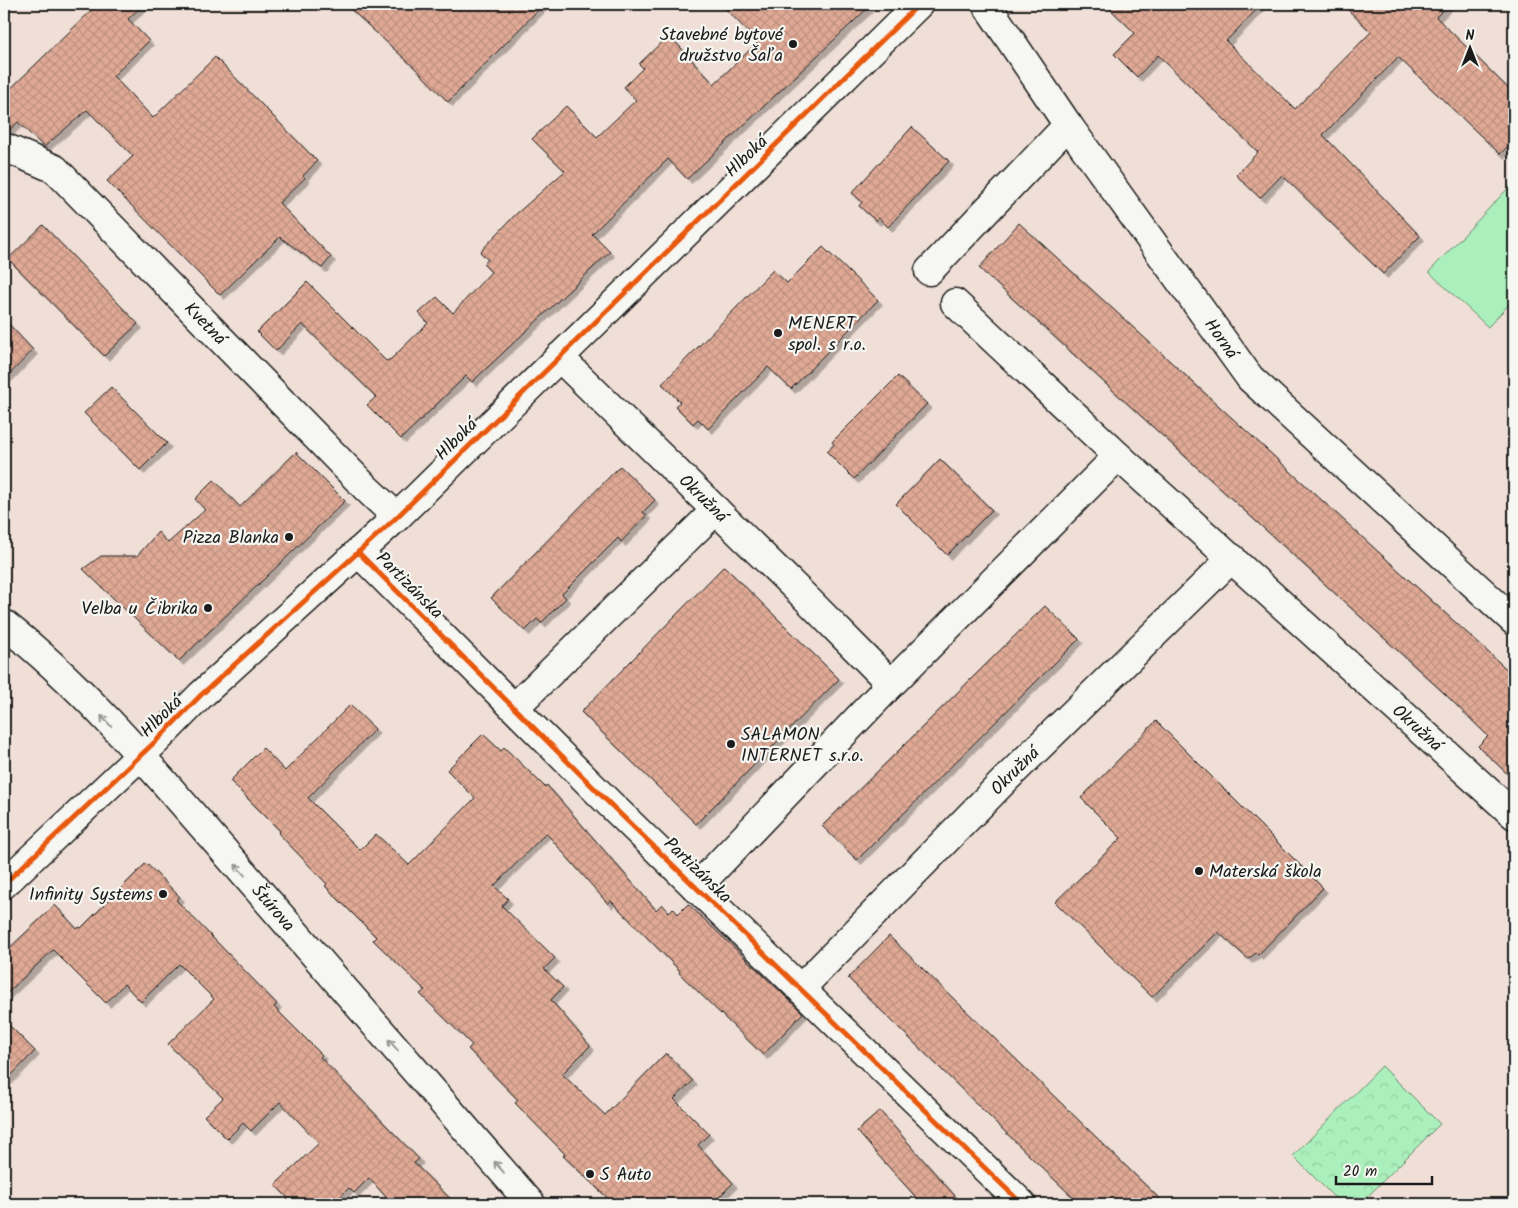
<svg xmlns="http://www.w3.org/2000/svg" width="1518" height="1208" viewBox="0 0 1518 1208" font-family="Kalam,sans-serif">
<defs>
<pattern id="forest-crowns" width="20" height="18" patternUnits="userSpaceOnUse" patternTransform="scale(1.25)"><rect width="20" height="18" fill="#abf0bc"/><path d="M2 6a3 3 0 1 1 6 0M12 15a3 3 0 1 1 6 0" fill="none" stroke="#93cda1"/></pattern>
<pattern id="building-cross-hatch" width="8" height="8" patternUnits="userSpaceOnUse" patternTransform="scale(1.25)"><rect width="8" height="8" fill="#dfa995"/><path d="M0 0l8 8M0 8l8-8" fill="none" stroke="#bf9180"/></pattern>
<filter id="shadow"><feDropShadow dx="4.5" dy="4.5" stdDeviation="0" flood-color="#0004"/></filter>
</defs>
<rect width="100%" height="100%" fill="#efdfd6"/>
<filter id="ink" filterUnits="userSpaceOnUse"><feTurbulence type="fractalNoise" baseFrequency=".02" numOctaves="2"/><feDisplacementMap in="SourceGraphic" scale="10" xChannelSelector="R" yChannelSelector="G"/><feConvolveMatrix kernelMatrix="1 2 1 2 8 2 1 2 1" color-interpolation-filters="sRGB"/></filter>
<g filter="url(#ink)">
<!-- forest -->
<polygon fill="url(#forest-crowns)" stroke="#64866c" points="1382,1066 1440,1124 1360,1204 1341,1204 1293,1156"/>
<!-- pitch -->
<polygon fill="#abf0bc" stroke="#64866c" points="1514,182 1514,299 1488,327 1429,272"/>
<!-- building -->
<g fill="url(#building-cross-hatch)" stroke="#1c1c1c" filter="url(#shadow)">
<polygon points="98,4 144,4 128,19 149,41 113,76 153,118 215,57 317,161 303,176 305,178 279,203 331,257 322,268 280,237 220,295 107,181 133,156 87,110 44,147 18,122 7,132 4,132 4,95"/>
<polygon points="345,4 544,4 448,102 416,69"/>
<polygon points="721,4 872,4 687,179 668,159 592,234 610,252 472,382 466,376 401,439 367,405 376,397 302,324 276,351 257,332 307,282 386,361 391,359 428,323 419,313 437,297 453,313 491,272 483,264 488,260 480,252 515,215 565,171 532,139 566,106 597,137 636,100 624,87 643,68 639,64 669,35 714,84 758,42"/>
<polygon points="1105,4 1262,4 1226,41 1295,109 1371,32 1342,4 1449,4 1436,17 1514,94 1514,140 1500,154 1398,57 1323,135 1420,236 1383,274 1282,175 1260,198 1236,175 1258,152 1158,55 1137,77 1114,54 1135,33"/>
<polygon points="912,127 949,161 888,227 879,218 876,221 859,206 862,202 852,193"/>
<polygon points="1019,223 1514,676 1514,780 1478,746 1488,736 1443,692 979,268"/>
<polygon points="43,225 138,324 104,356 8,259"/>
<polygon points="823,247 878,300 791,389 768,367 708,429 698,419 693,424 675,406 680,402 662,384 773,270 787,283"/>
<polygon points="4,319 33,350 4,380"/>
<polygon points="898,376 927,404 854,479 827,452 834,444 832,442"/>
<polygon points="111,387 167,443 140,470 84,413"/>
<polygon points="296,452 345,501 179,661 83,569 101,556 137,556 158,532 168,543 205,510 195,499 214,480 240,507"/>
<polygon points="940,459 992,510 947,555 896,504"/>
<polygon points="620,466 655,500 643,512 647,515 621,542 618,538 562,594 566,598 541,623 537,619 525,631 491,598"/>
<polygon points="724,566 839,679 696,824 581,712"/>
<polygon points="1045,606 1079,639 857,860 822,826"/>
<polygon points="350,705 375,729 308,798 360,850 376,834 409,865 475,798 447,770 483,734 501,751 504,747 545,787 547,785 656,910 662,904 669,912 673,908 678,914 688,904 803,1013 763,1055 679,973 680,971 611,901 608,904 546,833 494,886 508,899 502,906 555,958 544,969 563,987 551,1000 590,1046 562,1074 605,1115 666,1053 693,1081 674,1099 709,1134 698,1145 733,1183 712,1204 614,1204 563,1156 565,1154 515,1103 518,1100 468,1049 472,1045 420,994 425,990 373,940 376,937 325,886 327,884 278,833 280,831 230,781 263,748 285,771"/>
<polygon points="1156,721 1323,888 1258,955 1256,953 1248,959 1218,932 1152,997 1055,902 1121,838 1081,798"/>
<polygon points="146,863 180,897 176,900 277,1004 274,1007 322,1055 320,1057 419,1159 414,1163 456,1204 392,1204 369,1178 354,1193 349,1188 333,1204 294,1204 275,1185 319,1143 280,1102 251,1131 243,1123 227,1139 204,1116 223,1098 168,1044 214,999 179,964 141,1002 124,984 106,1003 53,950 4,996 4,953 55,905 77,929 79,927 81,928"/>
<polygon points="889,936 1165,1204 1080,1204 1034,1160 848,978"/>
<polygon points="4,1020 35,1051 4,1083"/>
<polygon points="880,1111 948,1188 962,1204 922,1204 877,1154 857,1131"/>
</g>
<g fill="none" stroke-linecap="round" stroke-linejoin="round">
<!-- street casing -->
<g stroke="#1c1c1c" stroke-width="31">
<g id="street">
<path id="s1" d="M 986,4 L 1068,125 L 1250,378 L 1514,621"/>
<path id="s2" d="M 4,147 L 55,169 L 367,489 L 397,517"/>
<polyline points="929,271 1068,125"/>
<path id="s3" d="M 955,303 L 1118,456 L 1514,815"/>
<path id="s4" d="M 559,357 L 808,600 L 891,684"/>
<polyline points="358,552 610,804 1022,1204"/>
<polyline points="515,707 716,510"/>
<polyline points="4,884 158,739 201,695 397,517 919,4"/>
<polyline points="696,888 891,684 1118,456"/>
<path id="s5" d="M 801,988 L 1005,780 L 1232,558"/>
</g>
</g>
<!-- primary casing -->
<g stroke="#1c1c1c" stroke-width="31">
<g id="primary">
<path id="s6" d="M 4,624 C 92,693 165,784 239,868 C 336,980 434,1092 531,1204"/>
</g>
</g>
<!-- street -->
<use href="#street" stroke="#f6f6f2" stroke-width="28"/>
<!-- primary -->
<use href="#primary" stroke="#f6f6f2" stroke-width="28"/>
<!-- cycleway casing -->
<g stroke="#f6f6f2" stroke-width="8">
<g id="cycleway">
<polyline points="358,552 610,804 1022,1204"/>
<polyline points="4,884 158,739 201,695 397,517 919,4"/>
</g>
</g>
<!-- cycleway -->
<use href="#cycleway" stroke="#e8590c" stroke-width="5"/>
</g>
<!-- one-way arrows -->
<defs><path id="oneway-shaft" d="M-6 0H5M1.5-3L5.5 0L1.5 3" fill="none" stroke-width="1.6" stroke-linecap="round" stroke-linejoin="round" transform="scale(1.25)"/></defs>
<g stroke="#949492">
<use href="#oneway-shaft" transform="translate(106 721) rotate(-134)"/>
<use href="#oneway-shaft" transform="translate(240 870) rotate(-131)"/>
<use href="#oneway-shaft" transform="translate(393 1045) rotate(-131)"/>
<use href="#oneway-shaft" transform="translate(499 1167) rotate(-131)"/>
</g>
</g>
<!-- markers -->
<g fill="#1c1c1c" stroke="#f6f6f2" stroke-width="2">
<circle cx="793" cy="44" r="5"/>
<circle cx="778" cy="333" r="5"/>
<circle cx="289" cy="537" r="5"/>
<circle cx="208" cy="608" r="5"/>
<circle cx="731" cy="744" r="5"/>
<circle cx="1199" cy="871" r="5"/>
<circle cx="163" cy="894" r="5"/>
<circle cx="590" cy="1174" r="5"/>
</g>
<g text-anchor="middle" stroke-width="4.5" stroke-linejoin="round" paint-order="stroke">
<!-- poi labels -->
<g font-size="18" fill="#1c1c1c" stroke="#f6f6f2" text-anchor="end">
<text x="783" y="40">Stavebné bytové<tspan x="783" dy="21">družstvo Šaľa</tspan></text>
<text x="788" y="329" text-anchor="start">MENERT<tspan x="788" dy="21">spol. s r.o.</tspan></text>
<text x="279" y="543">Pizza Blanka</text>
<text x="198" y="614">Velba u Čibrika</text>
<text x="741" y="740" text-anchor="start">SALAMON<tspan x="741" dy="21">INTERNET s.r.o.</tspan></text>
<text x="1209" y="877" text-anchor="start">Materská škola</text>
<text x="153" y="900">Infinity Systems</text>
<text x="600" y="1180" text-anchor="start">S Auto</text>
</g>
<!-- street labels -->
<g font-size="18" fill="#1c1c1c" stroke="#f6f6f2">
<text transform="translate(746 156) rotate(-44)" y="6">Hlboká</text>
<text dy="6" stroke="none"><textPath href="#s2" startOffset="271">Kvetná</textPath></text>
<text dy="6" stroke="none"><textPath href="#s1" startOffset="409">Horná</textPath></text>
<text transform="translate(456 439) rotate(-45)" y="6">Hlboká</text>
<text dy="6" stroke="none"><textPath href="#s4" startOffset="202">Okružná</textPath></text>
<text transform="translate(410 585) rotate(45)" y="6">Partizánska</text>
<text transform="translate(161 716) rotate(-45)" y="6">Hlboká</text>
<text dy="6" stroke="none"><textPath href="#s3" startOffset="628">Okružná</textPath></text>
<text dy="6" stroke="none"><textPath href="#s5" startOffset="305">Okružná</textPath></text>
<text transform="translate(698 870) rotate(44)" y="6">Partizánska</text>
<text dy="6" stroke="none"><textPath href="#s6" startOffset="392">Štúrova</textPath></text>
</g>
</g>
<!-- margin -->
<rect width="1518" height="1208" fill="none" stroke="#f6f6f2" stroke-width="20"/>
<rect x="10" y="10" width="1498" height="1188" fill="none" stroke="#1c1c1c" stroke-width="2" filter="url(#ink)"/>
<!-- north arrow -->
<g transform="translate(1470 48)" stroke="#f6f6f2" stroke-width="4" paint-order="stroke">
<path d="M0-4L9 19L0 12L-9 19Z" fill="#1c1c1c"/>
<text y="-8" font-size="14" font-weight="bold" text-anchor="middle" fill="#1c1c1c">N</text>
</g>
<!-- scale -->
<path d="M1336 1176v8h96v-8" fill="none" stroke="#1c1c1c" stroke-width="2.5"/>
<text x="1343" y="1176" font-size="15" fill="#1c1c1c" stroke="#f6f6f2" stroke-width="4" paint-order="stroke">20 m</text>
</svg>
